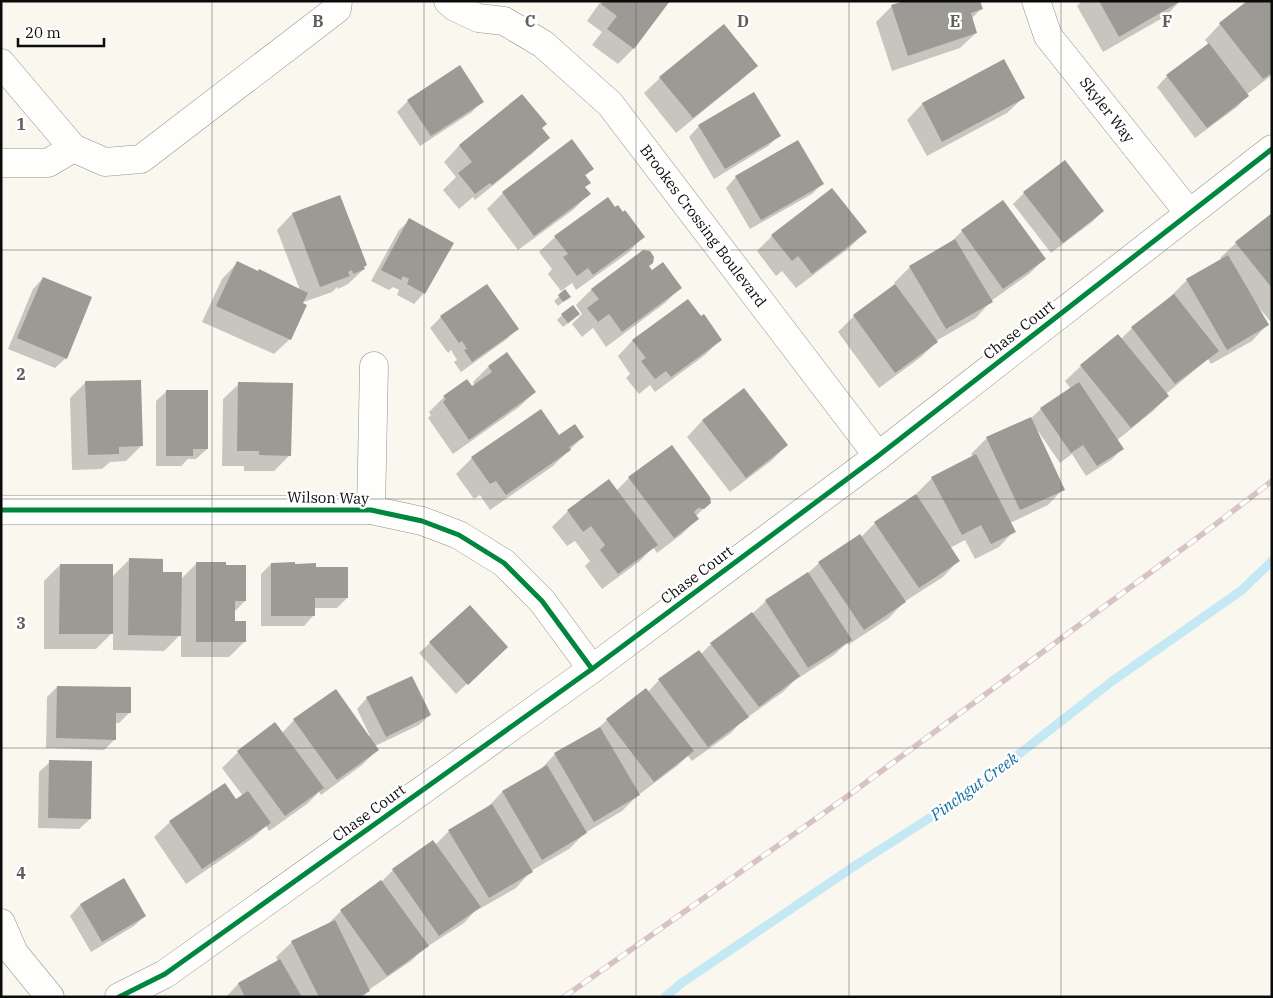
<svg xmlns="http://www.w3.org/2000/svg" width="1273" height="998" viewBox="0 0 1273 998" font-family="'IBM Plex Serif',serif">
<rect width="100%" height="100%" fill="#faf7ef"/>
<!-- shadow -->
<g fill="#0003">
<polygon points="601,1 668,1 634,48 618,64 592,45 602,32 587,21"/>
<polygon points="1082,1 1180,1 1166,16 1103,52 1077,6"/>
<polygon points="1272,1 1272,75 1246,95 1247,96 1237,107 1195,138 1157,87 1167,76 1209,45 1205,40 1220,24"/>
<polygon points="892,6 981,9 971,19 976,33 960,48 892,71 876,22"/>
<polygon points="1003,61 1023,98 1007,113 927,156 907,120 922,104"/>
<polygon points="756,66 740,81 676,133 644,93 660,78"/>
<polygon points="522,96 541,128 548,138 533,153 475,200 473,197 459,209 443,190 456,177 444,162 459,146"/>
<polygon points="408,101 482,101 472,112 420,146 397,112"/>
<polygon points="699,126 779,136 768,146 714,179 689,137"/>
<polygon points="1064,162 1103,211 1092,222 1051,253 1013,204 1024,193"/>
<polygon points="592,169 585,176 584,188 589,194 573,210 518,250 487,209 503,193"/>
<polygon points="736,177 822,184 812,194 750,229 726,188"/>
<polygon points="615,208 643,237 628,253 576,290 572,283 561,291 548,274 552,269 539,252 555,237"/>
<polygon points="292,214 364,269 348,284 338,289 337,287 332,292 304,302 302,300 290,339 274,354 202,322 222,279 237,263 300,290 277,230"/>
<polygon points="1272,214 1272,320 1270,321 1257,305 1256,306 1267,325 1252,341 1211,364 1208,359 1166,394 1168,396 1152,412 1116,441 1122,449 1111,460 1086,476 1072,454 1060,463 1038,431 1036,431 1063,489 1048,505 1010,523 1014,531 999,547 975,559 965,540 950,548 958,561 943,577 904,602 889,618 848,645 847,643 834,655 794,681 783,692 741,722 731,733 692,761 688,756 677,766 637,796 622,811 585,833 569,849 531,871 516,888 474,912 464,923 422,950 411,961 370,989 363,997 226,997 238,984 278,961 276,957 292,942 326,926 341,911 381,882 393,870 433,842 435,845 449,831 487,808 502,792 540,770 555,754 596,730 607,720 646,690 648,692 659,680 701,654 711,644 752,614 766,601 807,574 819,563 861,537 875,523 917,495 916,494 932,478 973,457 971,454 987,438 1031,418 1041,409 1071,389 1065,381 1081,366 1118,336 1121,339 1132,328 1171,296 1187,280 1222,260 1220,258 1236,243"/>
<polygon points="410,220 424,293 414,304 397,295 399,290 393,287 389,290 371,281 399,230"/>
<polygon points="962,231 1044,259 1029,274 991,301 976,318 936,341 937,342 921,357 879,388 838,332 854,316 896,285 894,283 910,267 947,246"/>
<polygon points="865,232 849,248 796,288 782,271 776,276 757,251 772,236"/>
<polygon points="648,266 652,272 681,287 665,303 606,347 593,328 582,337 572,324 582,314 576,305 592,289"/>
<polygon points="43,278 66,358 55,368 8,349 33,289"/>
<polygon points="487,285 517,329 507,339 461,372 454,362 457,360 451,350 448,353 430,328 441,317"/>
<polygon points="565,291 569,297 558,306 554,301"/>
<polygon points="562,315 574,319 563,327 557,320"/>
<polygon points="721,339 705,355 655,392 650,385 639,394 626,378 630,374 618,356 633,340"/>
<polygon points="488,367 535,392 519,407 453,454 428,418 431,415 429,412 444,397 475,386 473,382"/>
<polygon points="86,382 142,445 126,461 110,462 102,469 72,470 70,398"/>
<polygon points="239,384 290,455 274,471 244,471 244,466 222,466 223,399"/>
<polygon points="744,389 787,445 771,461 730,492 687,437 702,421"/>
<polygon points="167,391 207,449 196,459 188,459 181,466 156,466 156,401"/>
<polygon points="559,437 583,437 553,466 490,510 480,495 474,499 456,474 472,458"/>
<polygon points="671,447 709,503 696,516 697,519 682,534 657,553 653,547 640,561 602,589 585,566 590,561 575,541 567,546 552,527 568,511 616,491 629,478"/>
<polygon points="129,560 181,579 197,563 225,566 245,601 234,612 234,622 244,642 229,657 181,657 181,634 164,651 113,650 113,632 96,649 44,649 44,581 60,565 112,577"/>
<polygon points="271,564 314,569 347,598 337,608 314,608 314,615 304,626 261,626 261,574"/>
<polygon points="470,606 496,657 456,694 419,653"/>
<polygon points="57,687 129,713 119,723 115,723 115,739 104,750 46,748 47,697"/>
<polygon points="367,698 430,715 419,725 375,746 378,749 362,765 321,795 319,792 307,804 269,831 266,826 253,838 186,884 154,837 170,822 235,801 243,796 222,768 238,752 275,724 282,733 294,720 369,737 370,736 357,709"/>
<polygon points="50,762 90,819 79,829 38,828 39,772"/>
<polygon points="123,880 145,916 134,926 91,952 70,916 80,905"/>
</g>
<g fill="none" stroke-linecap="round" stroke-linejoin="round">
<!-- stream -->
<polyline stroke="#c4e9f5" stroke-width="9" points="665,997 683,982 856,865 972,791 1111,682 1242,590 1272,561"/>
</g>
<!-- building -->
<g fill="#9c9a95">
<polygon points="604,1 670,1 634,49 607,29 617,16 601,4"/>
<polygon points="904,1 980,1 983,9 971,13 977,33 908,56 891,5"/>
<polygon points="1099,1 1181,1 1119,37"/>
<polygon points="1247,1 1272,1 1272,73 1263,79 1219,23"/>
<polygon points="724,24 758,66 693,118 659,77"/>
<polygon points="1209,43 1249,96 1207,128 1166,75"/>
<polygon points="1004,59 1025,98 942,142 922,103"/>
<polygon points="460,65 484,102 431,136 407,100"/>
<polygon points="754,92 781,136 725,169 698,125"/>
<polygon points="522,94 547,124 542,128 550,138 492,185 490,183 475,194 458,173 472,162 459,145"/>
<polygon points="572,139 594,169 585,175 591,183 585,187 591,194 534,236 502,192"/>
<polygon points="798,140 824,184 761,220 735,176"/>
<polygon points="1065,160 1104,211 1063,243 1023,192"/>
<polygon points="832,188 867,232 812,274 798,256 792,261 771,235"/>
<polygon points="340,195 367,265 364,267 365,269 353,274 352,270 348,272 350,276 320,287 292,213"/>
<polygon points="608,197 615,207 618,205 623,212 625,210 645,237 593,275 588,268 577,276 563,257 568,254 554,236"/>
<polygon points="1003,200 1046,259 1003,289 961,230"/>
<polygon points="1272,213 1272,288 1235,242"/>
<polygon points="409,218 454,243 425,294 407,284 409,279 403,276 401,280 381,270"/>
<polygon points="955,239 993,302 946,329 909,266"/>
<polygon points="643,250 650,251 654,257 653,263 649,266 652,270 663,262 682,288 622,332 609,314 598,322 587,308 599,299 591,289"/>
<polygon points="1228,255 1269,325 1227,350 1186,279"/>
<polygon points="237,261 258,271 259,269 308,293 303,303 307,305 291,340 216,306"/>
<polygon points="43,277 92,297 67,359 17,338"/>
<polygon points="487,284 519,329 472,362 464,350 467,349 462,341 459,343 440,316"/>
<polygon points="895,284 938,342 895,373 853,315"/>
<polygon points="565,289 571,297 563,302 558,295"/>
<polygon points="1174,294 1219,351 1175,384 1131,327"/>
<polygon points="688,299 701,316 704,314 722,340 671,377 666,371 655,379 641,361 646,358 632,340"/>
<polygon points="573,305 580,314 568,323 561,314"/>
<polygon points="1118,334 1169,396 1131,428 1080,365"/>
<polygon points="507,352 536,392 469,440 443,402 446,399 443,396 467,379 472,386 492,372 488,366"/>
<polygon points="141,380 143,446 119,447 119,454 88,455 85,381"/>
<polygon points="238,382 293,383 291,456 259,455 259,451 237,451"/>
<polygon points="1079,382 1124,449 1097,466 1083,445 1071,453 1040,408"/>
<polygon points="744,388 788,445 746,478 702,420"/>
<polygon points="166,390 208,390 208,449 193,449 193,456 166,456"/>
<polygon points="541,409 559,435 575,424 584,437 569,447 571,450 506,495 496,481 490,484 471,457"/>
<polygon points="1031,417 1065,490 1020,510 986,437"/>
<polygon points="672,445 710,497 711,503 704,509 698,508 694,512 699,519 674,538 628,477"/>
<polygon points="976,454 1016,532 991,544 981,525 962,535 931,477"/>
<polygon points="609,479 658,545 618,574 600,550 605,545 591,526 583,532 567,510"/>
<polygon points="916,494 960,561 919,588 874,522"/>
<polygon points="860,534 906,602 864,630 818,562"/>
<polygon points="129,558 163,559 163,572 182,572 181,636 128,635"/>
<polygon points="196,562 226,562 226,565 246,565 246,601 235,601 235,621 246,621 246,642 196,642"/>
<polygon points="295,562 295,564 316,563 316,567 348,567 348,598 315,598 315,616 271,616 271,563"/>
<polygon points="60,564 113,564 113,634 59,634"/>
<polygon points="808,572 852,640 808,668 765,600"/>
<polygon points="470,605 508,647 468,685 429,642"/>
<polygon points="752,612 800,676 759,707 710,643"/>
<polygon points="699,650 749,717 708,747 658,679"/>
<polygon points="412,676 431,715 386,737 366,697"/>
<polygon points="57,686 131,687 131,713 116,713 116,740 56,738"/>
<polygon points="646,688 694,751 654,782 606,719"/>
<polygon points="336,689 379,750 337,780 293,719"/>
<polygon points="275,722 324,788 285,816 237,751"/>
<polygon points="600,727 640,795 594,822 554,753"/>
<polygon points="49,760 92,761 91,819 48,818"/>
<polygon points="547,765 587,833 542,860 502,791"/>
<polygon points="225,783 236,799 248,791 271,823 202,869 169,821"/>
<polygon points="492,804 533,872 489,898 448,830"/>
<polygon points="433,840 481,907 439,936 392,869"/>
<polygon points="124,878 146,916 102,942 80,904"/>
<polygon points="381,880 429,946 387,976 340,910"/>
<polygon points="335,920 370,991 359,997 319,997 291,941"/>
<polygon points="280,959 302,997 245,997 238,983"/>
</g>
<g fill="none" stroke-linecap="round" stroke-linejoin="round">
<!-- minor casing -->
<g stroke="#93918e" stroke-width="29">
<g id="minor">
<polyline points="448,1 455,7 478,18 504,21 543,44 610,104 878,456"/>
<polyline points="1036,1 1048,36 1189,213"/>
<polyline points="1,63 73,148 105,162 141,159 337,9 338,1"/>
<polyline points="1,163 48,163 73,148"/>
<polyline points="1,510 371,510 422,521 459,535 504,563 542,601 592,669"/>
<polyline points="371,510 374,366"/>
<polyline points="1,923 14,953 50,997"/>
<polyline points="119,997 165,974 592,669 878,456 1272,149"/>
</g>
</g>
<!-- minor -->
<use href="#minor" stroke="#fefefd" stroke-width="28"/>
<!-- rail casing -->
<g stroke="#d7c3c4" stroke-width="5.5">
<polyline id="rail" points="564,997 845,798 1216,524 1272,481"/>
</g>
<!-- rail -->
<use href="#rail" stroke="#fff" stroke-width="4" stroke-dasharray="11" stroke-linecap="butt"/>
<!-- cycleway casing -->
<g stroke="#fff" stroke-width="8">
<g id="cycleway">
<polyline points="1,510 371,510 422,521 459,535 504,563 542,601 592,669"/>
<polyline points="119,997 165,974 592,669 878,456 1272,149"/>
</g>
</g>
<!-- cycleway -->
<use href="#cycleway" stroke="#00873e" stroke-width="5"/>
</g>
<!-- grid -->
<path fill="none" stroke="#5f5e5b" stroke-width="1" stroke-opacity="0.55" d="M 212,1 L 212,997M 424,1 L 424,997M 636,1 L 636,997M 849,1 L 849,997M 1061,1 L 1061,997M 1,250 L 1272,250M 1,499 L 1272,499M 1,748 L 1272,748"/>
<g text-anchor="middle" stroke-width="5" stroke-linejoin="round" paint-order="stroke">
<!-- street labels -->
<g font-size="15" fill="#0b0b0b" stroke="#fff">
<text transform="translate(1107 110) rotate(52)" y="5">Skyler Way</text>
<text transform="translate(703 226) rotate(53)" y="5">Brookes Crossing Boulevard</text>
<text transform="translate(1019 330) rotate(-38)" y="5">Chase Court</text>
<text transform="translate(328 498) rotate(1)" y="5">Wilson Way</text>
<text transform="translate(697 575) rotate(-37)" y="5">Chase Court</text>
<text transform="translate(369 813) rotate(-36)" y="5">Chase Court</text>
</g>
<!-- water labels -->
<g font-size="16" font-style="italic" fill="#116fa1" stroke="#fff">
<text transform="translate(974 786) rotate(-36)" y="6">Pinchgut Creek</text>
</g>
</g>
<g font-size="16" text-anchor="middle" font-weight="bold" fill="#5f5e5b" stroke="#fff" stroke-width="5" stroke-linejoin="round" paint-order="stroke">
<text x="318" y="27">B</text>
<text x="530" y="27">C</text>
<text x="743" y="27">D</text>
<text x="955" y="27">E</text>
<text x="1167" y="27">F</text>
<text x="21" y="130">1</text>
<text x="21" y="380">2</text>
<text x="21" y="629">3</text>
<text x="21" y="879">4</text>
</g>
<!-- border -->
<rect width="1273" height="998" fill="none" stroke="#0b0b0b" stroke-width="5"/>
<!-- scale -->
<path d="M18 38v8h86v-8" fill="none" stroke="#0b0b0b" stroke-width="2.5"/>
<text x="25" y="38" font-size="15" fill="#0b0b0b" stroke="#ffffff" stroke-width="4" paint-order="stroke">20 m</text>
</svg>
